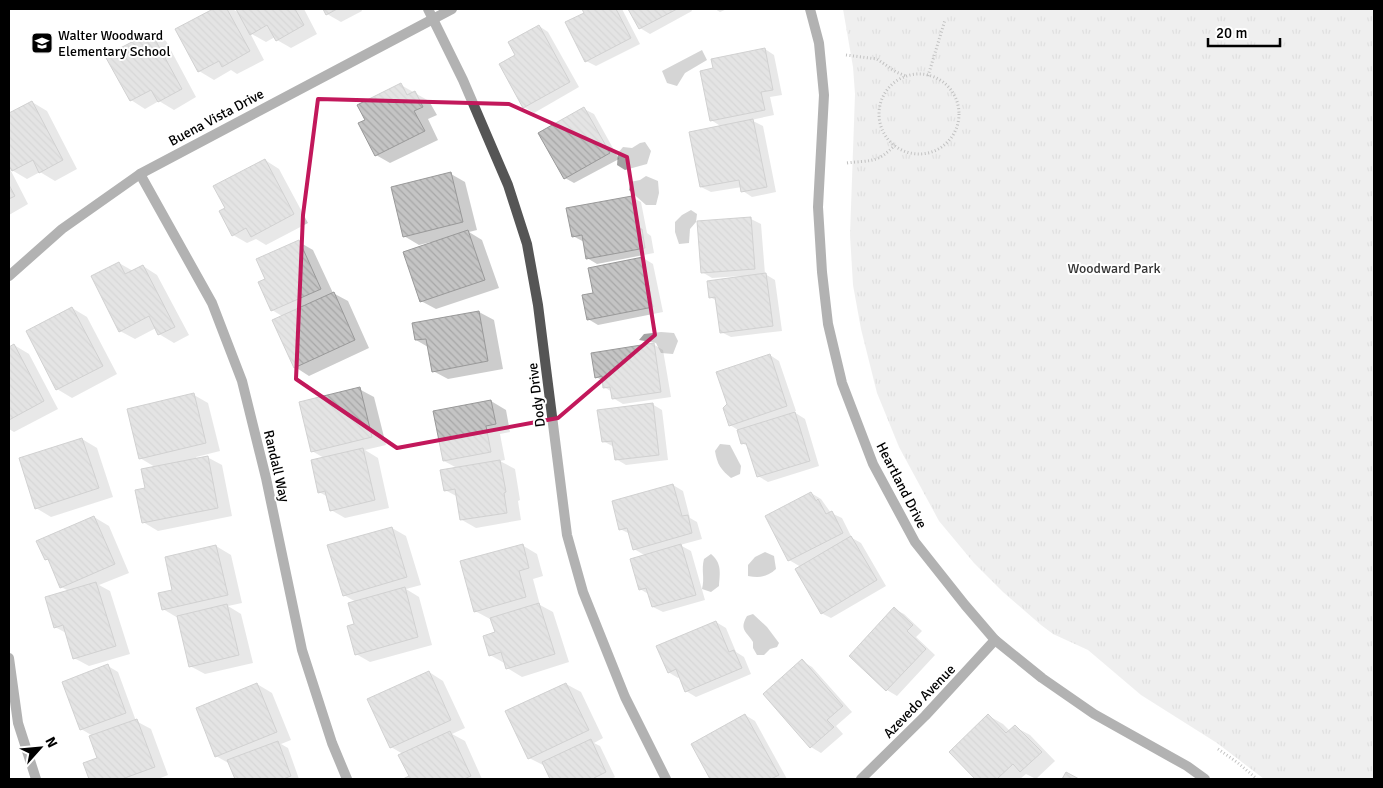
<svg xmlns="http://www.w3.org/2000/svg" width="1383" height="788" viewBox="0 0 1383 788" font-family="Signika,sans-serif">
<defs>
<pattern id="park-tufts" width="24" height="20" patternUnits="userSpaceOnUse" patternTransform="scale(1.25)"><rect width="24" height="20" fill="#dcdcdc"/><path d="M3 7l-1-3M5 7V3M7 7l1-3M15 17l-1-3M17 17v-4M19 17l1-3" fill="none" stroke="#bbb"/></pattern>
<pattern id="building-back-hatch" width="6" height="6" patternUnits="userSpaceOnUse" patternTransform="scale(1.25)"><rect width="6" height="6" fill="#c4c4c4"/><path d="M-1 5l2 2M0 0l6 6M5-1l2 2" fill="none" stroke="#a7a7a7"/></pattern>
</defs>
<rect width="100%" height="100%" fill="#fff"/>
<!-- park -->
<polygon fill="url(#park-tufts)" points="843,9 1374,9 1374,779 1264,779 1217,743 1141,695 1088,650 1053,634 1041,625 1003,592 974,563 939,521 899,447 886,415 877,393 861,329 853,285 850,235 855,94 853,67"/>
<!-- water -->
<g fill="#a3a3a3">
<polygon points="702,50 707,60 685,73 677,86 667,83 662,71"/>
<polygon points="645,142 651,151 647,164 625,170 617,165 618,153 623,147 632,148 640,143"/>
<polygon points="646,176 658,181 659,193 656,205 646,205 629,190 630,186 630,182 640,180"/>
<polygon points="691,210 697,214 696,222 690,229 689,243 679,244 675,232 675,222 682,215"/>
<polygon points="661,332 674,333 678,341 673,354 661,353 656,343 639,340 644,334"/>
<path d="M 720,444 L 730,445 L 741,466 L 740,474 L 731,478 C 721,470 717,464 715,451 Z"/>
<path d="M 765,552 L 774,556 L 776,569 C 767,577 760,578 748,576 L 748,565 L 755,557 Z"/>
<path d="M 711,554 C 722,563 720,573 719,586 L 711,592 L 702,589 C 705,578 701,570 704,559 Z"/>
<path d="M 753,614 L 767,627 L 779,643 L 777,647 L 770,649 L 764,655 L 757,655 L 753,648 L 753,642 C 746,631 739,630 747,616 Z"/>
</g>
<!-- shadow -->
<g fill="#0003">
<polygon points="216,9 232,9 240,13 237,9 304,9 317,34 291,48 277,40 275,37 266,42 250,33 264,60 237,74 231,70 214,80 199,71 177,30"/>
<polygon points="324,9 361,9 362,11 341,22 327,14"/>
<polygon points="583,9 622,9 640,44 596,66 586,61 586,13"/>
<polygon points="629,9 691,9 692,11 650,34 640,28"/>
<polygon points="715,9 727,9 720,12"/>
<polygon points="539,26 548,32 579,87 534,113 524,107"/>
<polygon points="151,33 166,41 196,97 174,110 159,101 145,109 131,100"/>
<polygon points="765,49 774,55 782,95 770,97 774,115 751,120 763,126 776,192 752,197 743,191 742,187 711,192 701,187 722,127 711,120 714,69"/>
<polygon points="401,85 429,101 437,115 428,119 438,140 390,163 376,155 366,120"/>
<polygon points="32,102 47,111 77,169 55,181 40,172 27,179 10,169 28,204 9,215 9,115"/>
<polygon points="584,109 594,114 619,159 574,183 565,178"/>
<polygon points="265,160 279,169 308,223 266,245 256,239 247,243 233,235 227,209"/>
<polygon points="451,174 465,182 477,230 469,232 482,240 499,288 436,309 421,301 431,242 419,245 404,236"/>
<polygon points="631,197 641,202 647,233 651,236 654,253 597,264 587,258 584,242 573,236"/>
<polygon points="751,219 761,224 765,274 775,280 782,331 731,337 721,332 717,301 710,297 741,278 741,276 712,278 702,272"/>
<polygon points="299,242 313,250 333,293 348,301 369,348 309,376 295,367 282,316 272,310 266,280"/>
<polygon points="643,258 653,264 663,312 598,325 588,319 594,294"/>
<polygon points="119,263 133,271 143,266 157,275 189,335 174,343 159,334 156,328 135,339 120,331"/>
<polygon points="72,308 87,317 117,374 72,398 57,389"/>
<polygon points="479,312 494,320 503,369 448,379 433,371 428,347 416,340"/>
<polygon points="653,344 663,350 671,397 623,404 613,398 612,392 604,387 604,381 596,377"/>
<polygon points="14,345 29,354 58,409 14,432 9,429 9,348"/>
<polygon points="770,355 779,361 796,411 794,412 805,419 819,466 768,482 758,476 749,447 742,443 738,430 730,425"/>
<polygon points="359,389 374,397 386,445 365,450 378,458 389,508 345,518 331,510 328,497 319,492 324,458 312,451"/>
<polygon points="194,395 208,403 220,451 196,457 197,459 207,457 222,465 232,516 158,531 143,522 147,489 155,467 140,458"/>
<polygon points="491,401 506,410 510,432 500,434 505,460 500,461 515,469 520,500 518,501 521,520 476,528 462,520 458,497 445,490 457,468 444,461"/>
<polygon points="652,404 662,410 668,460 626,465 616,459 614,447 603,441"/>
<polygon points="82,439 97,448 113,497 51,517 36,508"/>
<polygon points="673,485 683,491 690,518 697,522 702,539 680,545 691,551 705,600 663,612 653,607 650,595 640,589 646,556 634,549 630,534 620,529"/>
<polygon points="811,493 821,499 831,513 842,518 852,538 861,543 886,586 831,618 821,613 801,567 789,560 767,516"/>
<polygon points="94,517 109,526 129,573 99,585 110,591 130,654 89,666 74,658 66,633 55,627 69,591 61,587 51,562 46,559"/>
<polygon points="392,528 406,536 421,585 406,589 419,597 432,645 370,662 356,654 356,602 344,595"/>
<polygon points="522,545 537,554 543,576 533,579 540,605 553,612 569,662 522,677 507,668 506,664 490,655 496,633 492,619 490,619 475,611"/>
<polygon points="216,546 231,555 242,603 228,606 241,614 253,663 205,674 190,666 178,618 163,609 174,591"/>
<polygon points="894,609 904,614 922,631 916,637 935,655 897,696 887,690 851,656"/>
<polygon points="716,622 726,628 736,652 744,657 751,674 696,697 686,691 680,677 678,678 668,672"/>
<polygon points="802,661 812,667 852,712 836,726 843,734 821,753 811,747 765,694"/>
<polygon points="108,666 118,672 136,721 151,729 168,775 158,779 90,779 85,764 99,759 93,736 81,729"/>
<polygon points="429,672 443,681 465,728 452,734 465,741 482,779 405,779 410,777 403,754 391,747"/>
<polygon points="257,684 272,693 291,740 281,744 288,748 299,779 236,779 230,764 216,756"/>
<polygon points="566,684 581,692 603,738 594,743 600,746 615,777 611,779 551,779 545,766 529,758"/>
<polygon points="745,715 755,721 787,779 711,779 692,745"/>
<polygon points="989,716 1003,724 1010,731 1015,727 1030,735 1055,761 1036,779 1026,774 1020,779 977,779 951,752"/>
</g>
<!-- building -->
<g fill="url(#building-back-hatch)" stroke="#999">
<polygon points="213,9 227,9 250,51 222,67 219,61 198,72 175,29"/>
<polygon points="236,9 295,9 304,25 276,41 267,25 250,35"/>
<polygon points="323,9 337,9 326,15"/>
<polygon points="582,9 616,9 631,38 585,62 565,22 584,13"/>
<polygon points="628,9 677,9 639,29"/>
<polygon points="539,25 570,82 523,108 499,64 515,55 508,42"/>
<polygon points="151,32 182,89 158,102 151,90 130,101 105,56"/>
<polygon points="765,48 773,90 761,92 765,110 710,121 700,71 713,68 711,59"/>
<polygon points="401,83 407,95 415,91 423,107 414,111 425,131 375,156 358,123 365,120 357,105"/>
<polygon points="32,101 63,160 39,173 33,160 12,171 9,166 9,113"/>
<polygon points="584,107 610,153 564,179 538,133"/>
<polygon points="753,119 767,187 741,192 739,180 700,187 689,132"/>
<polygon points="265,159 294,214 251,237 246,228 232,236 219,211 225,208 213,186"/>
<polygon points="451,172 463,222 403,237 391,187"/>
<polygon points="9,185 15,196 9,199"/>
<polygon points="632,196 638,229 642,229 645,248 586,259 582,235 572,237 566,208"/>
<polygon points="751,217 755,269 701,273 697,221"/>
<polygon points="468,230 485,280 420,302 403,252"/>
<polygon points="299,240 321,289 271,311 258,282 265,279 256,259"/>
<polygon points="643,257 653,307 587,320 582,295 593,293 588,268"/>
<polygon points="119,262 125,274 143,265 175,327 158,335 149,316 119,332 91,276"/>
<polygon points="766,273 773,326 720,333 715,297 709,298 707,281"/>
<polygon points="334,292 355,340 294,368 272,320"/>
<polygon points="72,307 103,366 56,390 26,331"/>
<polygon points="479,311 488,361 432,372 426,339 415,340 412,323"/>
<polygon points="654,343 661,392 612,399 610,387 603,388 602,376 595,378 591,353"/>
<polygon points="14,344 44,401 9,420 9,347"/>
<polygon points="770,354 787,406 729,426 723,408 727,404 716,372"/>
<polygon points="360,387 372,437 311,452 299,402"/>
<polygon points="194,393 206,443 139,459 127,409"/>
<polygon points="491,400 496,424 486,426 491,452 443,461 433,411"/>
<polygon points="653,403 659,455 615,460 612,441 602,442 597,410"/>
<polygon points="795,412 810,461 757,477 746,443 741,444 737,430"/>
<polygon points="82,438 99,488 35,509 19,458"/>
<polygon points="363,448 375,500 330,511 325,491 318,493 311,460"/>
<polygon points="208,456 218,508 142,523 135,490 145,488 141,469"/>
<polygon points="500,460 506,492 504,493 507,513 460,520 455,489 444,491 440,470"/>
<polygon points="673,484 682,516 688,515 692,533 633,550 627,528 619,530 612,501"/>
<polygon points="811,492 816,501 818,499 826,514 832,511 843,533 788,561 765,516"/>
<polygon points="94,516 115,564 60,588 48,559 45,560 36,541"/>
<polygon points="392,527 407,577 343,596 327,545"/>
<polygon points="851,536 877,580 821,614 795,569"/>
<polygon points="523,544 529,568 519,571 526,597 474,612 460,561"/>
<polygon points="681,544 696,595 652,607 646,588 639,590 630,559"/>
<polygon points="216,545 228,595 162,610 158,593 172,590 165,557"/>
<polygon points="96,582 116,646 73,659 63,625 54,628 45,597"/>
<polygon points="405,587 418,637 355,655 347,626 354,624 348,603"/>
<polygon points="539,603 555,654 506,669 501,652 489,656 483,636 495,632 490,618"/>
<polygon points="227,604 239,655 189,667 177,616"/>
<polygon points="894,607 913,625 907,631 926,649 886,691 849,656"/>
<polygon points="716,621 729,652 734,650 742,668 685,692 676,669 668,673 656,646"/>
<polygon points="802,659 843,706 827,720 834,727 810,748 763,694"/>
<polygon points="108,664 126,713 80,730 62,682"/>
<polygon points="429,671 451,720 390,748 367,699"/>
<polygon points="257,683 277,732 215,757 196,708"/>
<polygon points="566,683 589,730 528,759 505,711"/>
<polygon points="745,714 779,775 771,779 710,779 691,744"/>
<polygon points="988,714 1006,733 1015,725 1042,752 1020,772 1013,764 997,779 975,779 949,752"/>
<polygon points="137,719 155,767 122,779 89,779 83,763 97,758 89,736"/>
<polygon points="450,731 471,776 464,779 403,779 409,776 398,755"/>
<polygon points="591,739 606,772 594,778 594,779 550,779 542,762"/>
<polygon points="278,741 291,776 283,779 235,779 227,760"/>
<polygon points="1066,772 1079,779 1062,779"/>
</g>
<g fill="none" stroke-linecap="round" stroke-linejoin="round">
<!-- path -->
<g stroke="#777" stroke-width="3" stroke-dasharray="1 2.5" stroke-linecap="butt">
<polyline points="846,55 877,59 896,72 906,76"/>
<circle cx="919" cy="114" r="40"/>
<polyline points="928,76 945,20"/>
<path d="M 847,163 C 869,160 877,164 895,145"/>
<polyline points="1218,749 1238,763 1257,779"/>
</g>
<!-- minor -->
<g stroke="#555" stroke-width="10">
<polyline points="428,9 463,80 508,185 527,244 538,305 567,535 583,592 625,697 666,779"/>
<polyline points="140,174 212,303 242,381 266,478 302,650 332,743 347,779"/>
<polyline points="9,658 18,723 36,779"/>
<polyline points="861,779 925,716 995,640"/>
</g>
<!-- tertiary -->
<g stroke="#555" stroke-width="10">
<polyline points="810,9 819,43 824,95 818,207 822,272 828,324 842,383 873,464 915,542 965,605 995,640 1042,678 1094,714 1187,766 1205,779"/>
<polyline points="9,276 62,229 140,174 452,9"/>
</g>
</g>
<!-- marked area -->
<path d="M0 0H1383V788H0ZM 318,99 L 509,104 L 627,157 L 655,335 L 558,418 L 397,448 L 296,379 L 303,215 Z" fill="#fff" fill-opacity=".55" fill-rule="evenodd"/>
<path fill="none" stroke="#c2185b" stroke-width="4" stroke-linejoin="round" d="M 318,99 L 509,104 L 627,157 L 655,335 L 558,418 L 397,448 L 296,379 L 303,215 Z"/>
<!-- icons -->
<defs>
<g id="school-square" transform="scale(1.125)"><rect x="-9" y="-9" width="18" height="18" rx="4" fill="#000" stroke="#fff"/><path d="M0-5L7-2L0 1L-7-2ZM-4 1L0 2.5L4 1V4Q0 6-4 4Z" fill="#fff"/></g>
</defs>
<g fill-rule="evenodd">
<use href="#school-square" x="42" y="43"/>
</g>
<g text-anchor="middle" stroke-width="4" stroke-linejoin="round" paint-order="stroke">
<!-- poi labels -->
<g font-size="14" fill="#000" stroke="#fff" text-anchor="start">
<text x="58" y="40">Walter Woodward<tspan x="58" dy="16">Elementary School</tspan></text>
</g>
<!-- street labels -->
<g font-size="14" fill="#000" stroke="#fff">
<text transform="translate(216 117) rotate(-28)" y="5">Buena Vista Drive</text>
<text transform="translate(536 395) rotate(-97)" y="5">Dody Drive</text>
<text transform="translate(277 466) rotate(77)" y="5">Randall Way</text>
<text transform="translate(902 485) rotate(63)" y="5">Heartland Drive</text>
<text transform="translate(919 701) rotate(-46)" y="5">Azevedo Avenue</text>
</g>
<!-- park labels -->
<g font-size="14" fill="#333" stroke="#fff">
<text x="1114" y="273">Woodward Park</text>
</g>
</g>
<!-- border -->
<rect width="1383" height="788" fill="none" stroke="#000000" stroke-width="20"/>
<!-- north arrow -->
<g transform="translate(40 748) rotate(63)" stroke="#ffffff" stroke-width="4" paint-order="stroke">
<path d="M0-4L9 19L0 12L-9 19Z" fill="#000000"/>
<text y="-8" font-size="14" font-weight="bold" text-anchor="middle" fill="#000000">N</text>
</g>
<!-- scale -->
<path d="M1208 38v8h72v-8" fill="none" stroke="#000000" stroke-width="2.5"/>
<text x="1216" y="38" font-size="15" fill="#000000" stroke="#ffffff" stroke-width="4" paint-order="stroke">20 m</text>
</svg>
